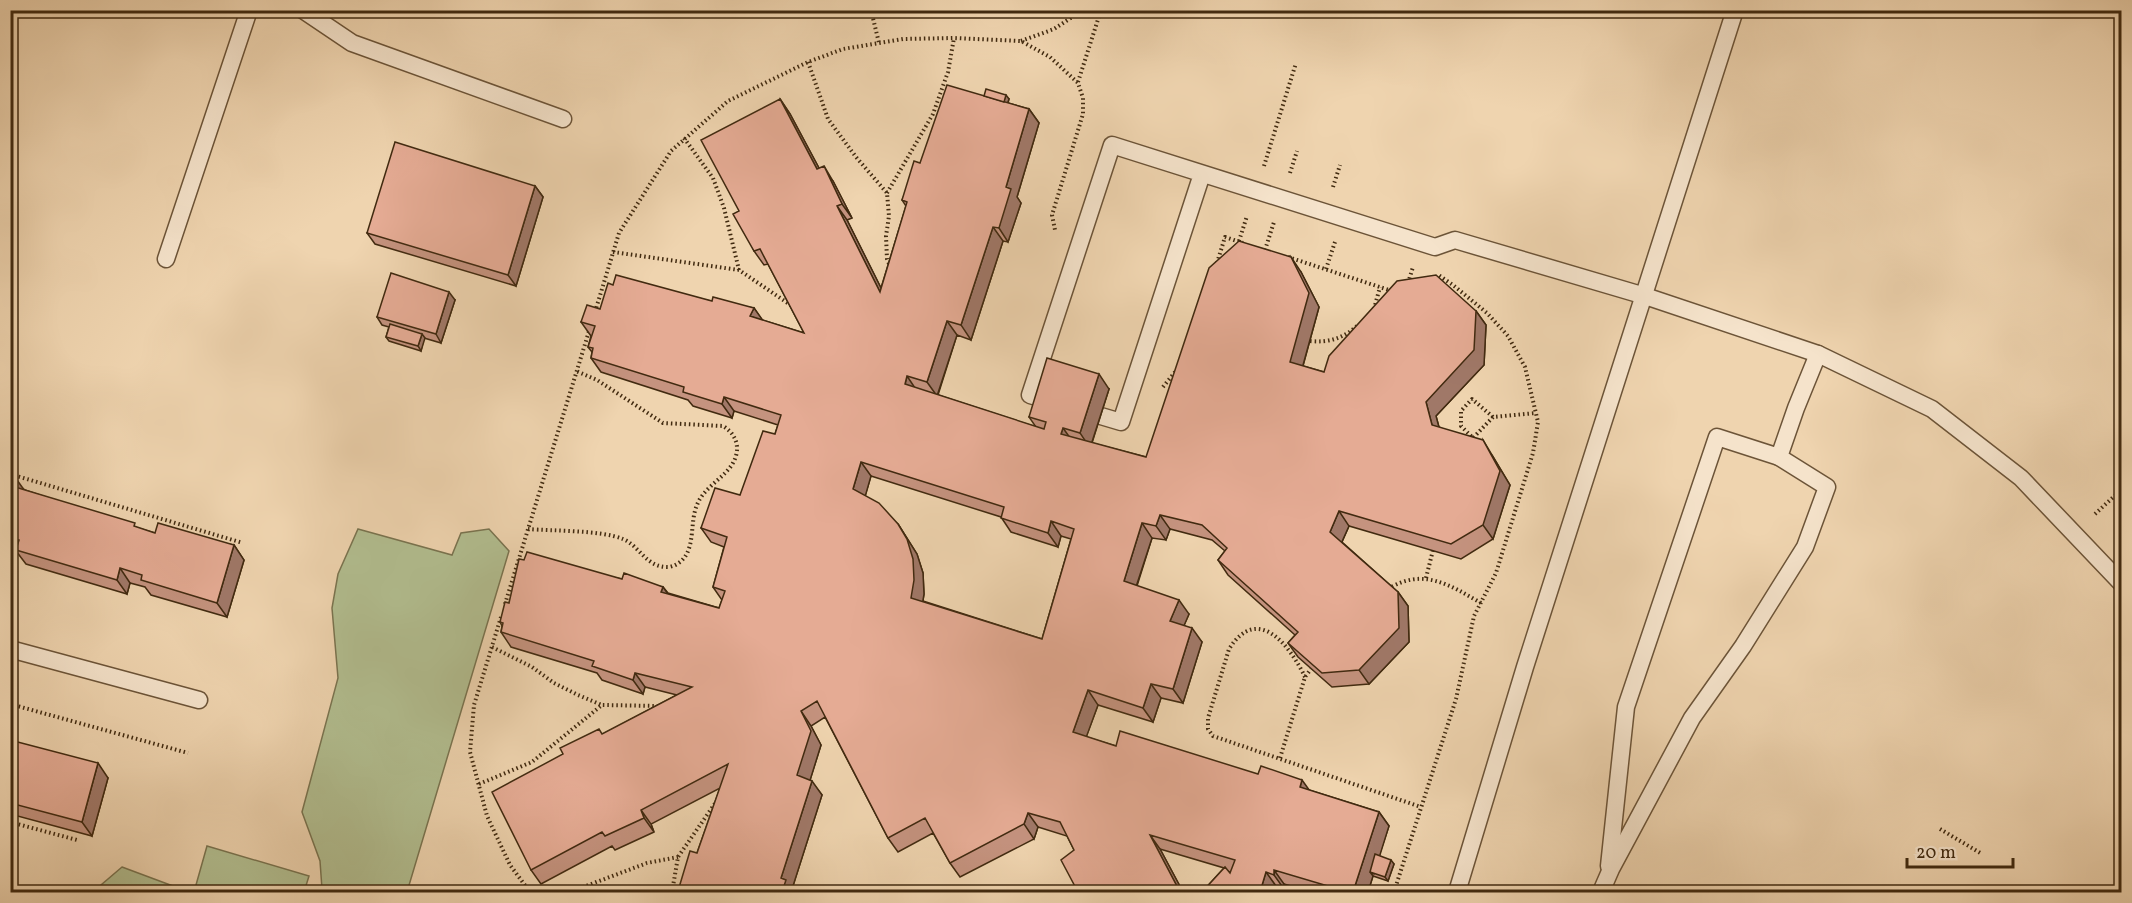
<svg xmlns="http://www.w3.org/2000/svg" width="2132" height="903" viewBox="0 0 2132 903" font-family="Vollkorn,serif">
<rect width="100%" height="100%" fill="#efd4af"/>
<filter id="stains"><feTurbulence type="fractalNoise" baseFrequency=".00333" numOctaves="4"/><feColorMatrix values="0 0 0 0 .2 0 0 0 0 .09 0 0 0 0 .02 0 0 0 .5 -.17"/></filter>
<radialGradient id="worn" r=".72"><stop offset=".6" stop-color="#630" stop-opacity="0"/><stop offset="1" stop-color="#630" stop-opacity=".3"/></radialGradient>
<!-- green -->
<g fill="#b2be90" stroke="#7a7450" stroke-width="1.5">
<polygon points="358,529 452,555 461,533 489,529 509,551 407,892 320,892 322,889 320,861 302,812 338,678 332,608 338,574"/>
<polygon points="207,846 309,876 304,892 194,892"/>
<polygon points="122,867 181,889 190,892 104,892 101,885"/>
</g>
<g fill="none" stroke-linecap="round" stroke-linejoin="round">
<!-- lane casing -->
<g stroke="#6c5438" stroke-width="19">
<g id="lane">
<polyline points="303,10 352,43 563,119"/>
<polyline points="1202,174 1121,422 1030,395 1112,145 1435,247 1455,240 1645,296 1818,354 1932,409 2021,478 2122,584"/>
<polyline points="166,259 249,10"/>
<polyline points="10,649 199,700"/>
<polyline points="1609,866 1626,707 1717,437 1779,457"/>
<polyline points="1457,892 1525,667 1735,10"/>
<polyline points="1601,892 1611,869 1692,718 1743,646 1805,547 1827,487 1779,457 1796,408 1818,354"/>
</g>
</g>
<!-- path -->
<g stroke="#412a10" stroke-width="4" stroke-dasharray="1.5 3" stroke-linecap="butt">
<polyline points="871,10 879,43"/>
<polyline points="1021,41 1054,29 1083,10"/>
<polyline points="808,62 828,119 856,157 887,193 889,216 886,236 887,259 890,266"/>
<polyline points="1078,82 1101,10"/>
<polyline points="684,138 713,178 724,208 739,270"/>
<polyline points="1264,166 1296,63"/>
<polyline points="1290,173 1297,151"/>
<polyline points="1333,187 1340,165"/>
<polyline points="887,193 933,114 948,72 954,38"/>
<polyline points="1239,241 1247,216"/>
<polyline points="1265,250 1274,222"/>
<polyline points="613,252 739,270 792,306"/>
<polyline points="1288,257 1392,291"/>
<polyline points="1217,263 1225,237 1243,243"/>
<polyline points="1326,269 1335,242"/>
<polyline points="1408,283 1413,267"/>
<polyline points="1374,309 1380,287"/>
<polyline points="595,312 619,233 671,151 728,101 808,62 843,49 903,39 954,38 1021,41 1050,57 1078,83 1083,98 1083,114 1052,215 1055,230"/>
<path d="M 1310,341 C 1329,343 1344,338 1358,325"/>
<polyline points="1163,387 1175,372"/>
<polyline points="1493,417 1472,399 1461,411 1461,426 1473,438 1493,417 1536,413"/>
<polyline points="10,474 243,543"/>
<polyline points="2095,514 2122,489"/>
<path d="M 528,529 C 553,531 601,530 623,539 C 640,546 646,568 669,567 C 675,566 681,562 684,558 C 695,544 690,521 697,505 C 702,491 717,482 727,471 C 741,456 741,437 723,426 L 663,423 L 597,380 L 576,371"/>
<polyline points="1426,578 1433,550"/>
<path d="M 1388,589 C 1423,567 1450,585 1481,603"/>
<polyline points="505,604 590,328"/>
<polyline points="501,617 474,705 470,752 487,816 510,865 530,892"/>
<polyline points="492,647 532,667 554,683 578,695 602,705"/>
<path d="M 1305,677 C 1290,646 1258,603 1229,649 L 1208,718 L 1208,729 L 1213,736 L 1421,807"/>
<polyline points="10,704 188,753"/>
<polyline points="1280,758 1305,677 1311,669"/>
<polyline points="479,784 532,762 602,705 658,706"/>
<polyline points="10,822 77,840"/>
<polyline points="1940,829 1982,854"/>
<polyline points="570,892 647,863 678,857"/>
<polyline points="672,892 678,857 716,802"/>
<polyline points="1394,892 1456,699 1474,616 1496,573 1533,453 1538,422 1525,367 1508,336 1487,313 1453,285 1437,274"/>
</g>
<!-- lane -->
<use href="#lane" stroke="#f5e3cb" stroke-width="16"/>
</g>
<!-- wall -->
<g fill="#c5937f" stroke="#412a10" stroke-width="1.5" fill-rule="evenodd">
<path d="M 984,96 L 1009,99 L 1008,103 L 1029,109 L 1039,123 L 1017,197 L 1021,203 L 1008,242 L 1003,241 L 971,340 L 957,335 L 938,395 L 1036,427 L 1029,417 L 1109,389 L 1092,443 L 1146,457 L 1301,272 L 1319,307 L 1303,366 L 1324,372 L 1476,311 L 1486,325 L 1484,365 L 1436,416 L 1439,427 L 1492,455 L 1510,485 L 1493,539 L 1461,559 L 1349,526 L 1342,542 L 1398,592 L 1408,606 L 1409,642 L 1369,684 L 1332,687 L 1298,657 L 1288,643 L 1295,635 L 1228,575 L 1218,560 L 1225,551 L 1212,540 L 1170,529 L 1166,540 L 1152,538 L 1137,586 L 1189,614 L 1184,625 L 1202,642 L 1183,703 L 1161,698 L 1153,722 L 1098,705 L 1086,737 L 1116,746 L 1309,790 L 1379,812 L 1389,826 L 1379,856 L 1394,864 L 1388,881 L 1373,876 L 1368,892 L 1312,892 L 1284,884 L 1284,889 L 1276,886 L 1202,892 L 1224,868 L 1160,849 L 1183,892 L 1078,892 L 1074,850 L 1067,836 L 1038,827 L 1034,839 L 960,877 L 950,863 L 933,833 L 898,852 L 888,838 L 825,717 L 811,726 L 821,745 L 810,780 L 822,795 L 792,889 L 795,892 L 679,892 L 678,891 L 697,853 L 720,788 L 651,824 L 654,832 L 615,850 L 612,846 L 541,884 L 531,870 L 603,734 L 677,695 L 645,687 L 643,694 L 602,680 L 597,673 L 511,647 L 501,632 L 502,626 L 500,622 L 509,603 L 524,560 L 663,587 L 668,593 L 719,608 L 722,600 L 713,587 L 724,547 L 711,542 L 701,528 L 740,495 L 775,434 L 778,425 L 734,411 L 732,418 L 693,406 L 688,400 L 601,372 L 591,358 L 592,352 L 588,347 L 591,336 L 581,322 L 600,309 L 613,285 L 754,308 L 762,320 L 804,333 L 768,264 L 764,265 L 754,251 L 739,211 L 780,99 L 790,114 L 819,168 L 833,181 L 852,218 L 847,220 L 881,288 L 906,206 L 902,200 L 920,163 ZM 871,476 L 1001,517 L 1011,532 L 1058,547 L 1061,536 L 1071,539 L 1042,639 L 923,601 L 924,594 L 923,573 L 917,554 L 898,524 L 865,496 Z"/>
<polygon points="535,186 543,197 516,286 375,244 367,233"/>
<polygon points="455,300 441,343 424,338 421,351 389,341 386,337 389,327 382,325 377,317"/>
<polygon points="10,478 25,490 138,528 155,533 234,545 244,560 227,617 151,595 145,587 130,583 127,594 26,564 16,551 10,549"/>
<polygon points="10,740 108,778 92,836 10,814"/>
</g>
<!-- shaded-wall -->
<g fill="#a07868" stroke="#412a10" stroke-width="1.5">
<polygon points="1006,95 1009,99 1004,113 1001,109"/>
<polygon points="780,99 790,114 827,183 817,169"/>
<polygon points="1029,109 1039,123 1017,197 1021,203 1008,242 999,228 1006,187"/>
<polygon points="824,166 833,181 852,218 842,204"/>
<polygon points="535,186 543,197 516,286 508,275"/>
<polygon points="837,206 847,220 890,306 880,292"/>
<polygon points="993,227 1003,241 971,340 961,325"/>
<polygon points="1291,257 1301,272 1319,307 1300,376 1290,362"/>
<polygon points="449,292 455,300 441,343 436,334"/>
<polygon points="754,308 764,322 750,316"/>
<polygon points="1476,311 1486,325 1484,365 1436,416 1442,439 1432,425 1426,402"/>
<polygon points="947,321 957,335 937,396 927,382"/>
<polygon points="422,334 425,338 421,351 418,346"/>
<polygon points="1099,374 1109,389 1090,448 1080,433"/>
<polygon points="907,376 917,391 905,384"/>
<polygon points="724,397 734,411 732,418 722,404"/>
<polygon points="1063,428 1073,442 1061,434"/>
<polygon points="1483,440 1510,485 1493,539 1483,525"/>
<polygon points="861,462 871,476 863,504 853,489"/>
<polygon points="17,480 27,494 15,487"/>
<polygon points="1339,511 1349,526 1340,546 1330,532"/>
<polygon points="1160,515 1170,529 1166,540 1156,526"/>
<polygon points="1051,521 1061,536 1058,547 1048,533"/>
<polygon points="1142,523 1152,538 1133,596 1124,581"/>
<polygon points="898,524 917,554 923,573 924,594 921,612 911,598"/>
<polygon points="234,545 244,560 227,617 217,603"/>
<polygon points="120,568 130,583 127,594 117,580"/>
<polygon points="663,587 673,601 661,592"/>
<polygon points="1398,592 1408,606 1409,642 1369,684 1359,670"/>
<polygon points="1179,600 1189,614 1180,635 1170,621"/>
<polygon points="1192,628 1202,642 1183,703 1173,689"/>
<polygon points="635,673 645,687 643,694 633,680"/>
<polygon points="1151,684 1161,698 1153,722 1143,708"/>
<polygon points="1088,690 1098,705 1083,746 1073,732"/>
<polygon points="801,711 811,726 821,745 807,790 797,775"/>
<polygon points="98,763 108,778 92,836 82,822"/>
<polygon points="1302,780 1312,794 1300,787"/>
<polygon points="812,781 822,795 792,889 795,892 782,892 781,878"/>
<polygon points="641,810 651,824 654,832 644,818"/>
<polygon points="1379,812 1389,826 1374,874 1370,872 1373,876 1368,892 1353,892"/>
<polygon points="1028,813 1038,827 1034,839 1024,824"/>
<polygon points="1150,835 1160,849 1183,892 1180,892"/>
<polygon points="1391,860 1394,864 1388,881 1385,877"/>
<polygon points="1274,870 1284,884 1284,889 1274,875"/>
<polygon points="1266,872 1276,886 1274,892 1260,892"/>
</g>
<!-- building -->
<g fill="#e5ab94" stroke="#412a10" stroke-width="1.5" fill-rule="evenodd">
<path d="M 947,85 L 1029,109 L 1006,187 L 1011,189 L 999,228 L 993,227 L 961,325 L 947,321 L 927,382 L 907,376 L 905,384 L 1044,429 L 1046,422 L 1029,417 L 1047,358 L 1099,374 L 1080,433 L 1063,428 L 1061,434 L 1146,457 L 1209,268 L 1239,241 L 1291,257 L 1309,293 L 1290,362 L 1324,372 L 1329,356 L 1397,281 L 1436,275 L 1476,311 L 1474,350 L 1426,402 L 1432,425 L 1483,440 L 1500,471 L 1483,525 L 1451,544 L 1339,511 L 1330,532 L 1398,592 L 1399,628 L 1359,670 L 1322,673 L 1288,643 L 1298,632 L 1218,560 L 1227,548 L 1202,525 L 1160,515 L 1156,526 L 1142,523 L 1124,581 L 1179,600 L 1170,621 L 1192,628 L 1173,689 L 1151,684 L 1143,708 L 1088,690 L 1073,732 L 1116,746 L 1120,731 L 1258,774 L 1261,766 L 1302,780 L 1300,787 L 1379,812 L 1353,892 L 1348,892 L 1274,870 L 1274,875 L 1266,872 L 1260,892 L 1202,892 L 1225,867 L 1230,873 L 1235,860 L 1150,835 L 1180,892 L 1078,892 L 1061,860 L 1074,850 L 1060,822 L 1028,813 L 1024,824 L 950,863 L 925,818 L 888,838 L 817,701 L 801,711 L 811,731 L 797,775 L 812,781 L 781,878 L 786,880 L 782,892 L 683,892 L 684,892 L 678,891 L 690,851 L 697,853 L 728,764 L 641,810 L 644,818 L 605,836 L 602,832 L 531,870 L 492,792 L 563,754 L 560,748 L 599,729 L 602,734 L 692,687 L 635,673 L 633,680 L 592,666 L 594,661 L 501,632 L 503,623 L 500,622 L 505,602 L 509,603 L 519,559 L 524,560 L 527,552 L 622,579 L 624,573 L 663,587 L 661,592 L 719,608 L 725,591 L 713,587 L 727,537 L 701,528 L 715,488 L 740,495 L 763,431 L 775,434 L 781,415 L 724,397 L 722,404 L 683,392 L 684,387 L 591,358 L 593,348 L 588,347 L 595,326 L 581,322 L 587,305 L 600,309 L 608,283 L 613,285 L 616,275 L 712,301 L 713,297 L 754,308 L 750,316 L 804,333 L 760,249 L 754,251 L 733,214 L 739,211 L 701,140 L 780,99 L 817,169 L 824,166 L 842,204 L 837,206 L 880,292 L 907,202 L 902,200 L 914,161 L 920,163 ZM 861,462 L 1004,507 L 1001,518 L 1048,533 L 1051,521 L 1074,529 L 1042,639 L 911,598 L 914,580 L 913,559 L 907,539 L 898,524 L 879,503 L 853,489 Z"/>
<polygon points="986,89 1006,95 1004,102 984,96"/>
<polygon points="395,142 535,186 508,275 367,233"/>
<polygon points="391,273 449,292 436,334 377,317"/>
<polygon points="390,324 422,334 418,346 386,337"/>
<polygon points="10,478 17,480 15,487 135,523 134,526 155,533 158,523 234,545 217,603 141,580 142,575 120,568 117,580 16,550 19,540 10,538"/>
<polygon points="10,740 98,763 82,822 10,803"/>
<polygon points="1375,854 1391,860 1385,877 1370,872"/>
</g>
<!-- margin -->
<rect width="2132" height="903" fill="none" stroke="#efd4af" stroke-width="36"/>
<rect x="12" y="12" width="2108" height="879" fill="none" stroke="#412a10" stroke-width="3"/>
<rect x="18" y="18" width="2096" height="867" fill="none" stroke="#412a10" stroke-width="1.5"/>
<!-- scale -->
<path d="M1907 858v9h106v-9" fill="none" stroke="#412a10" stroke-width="3"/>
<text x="1916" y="858" font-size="18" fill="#412a10" stroke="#f5e3cb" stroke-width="4.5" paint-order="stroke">20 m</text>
<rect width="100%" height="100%" filter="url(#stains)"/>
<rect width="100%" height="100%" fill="url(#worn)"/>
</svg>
